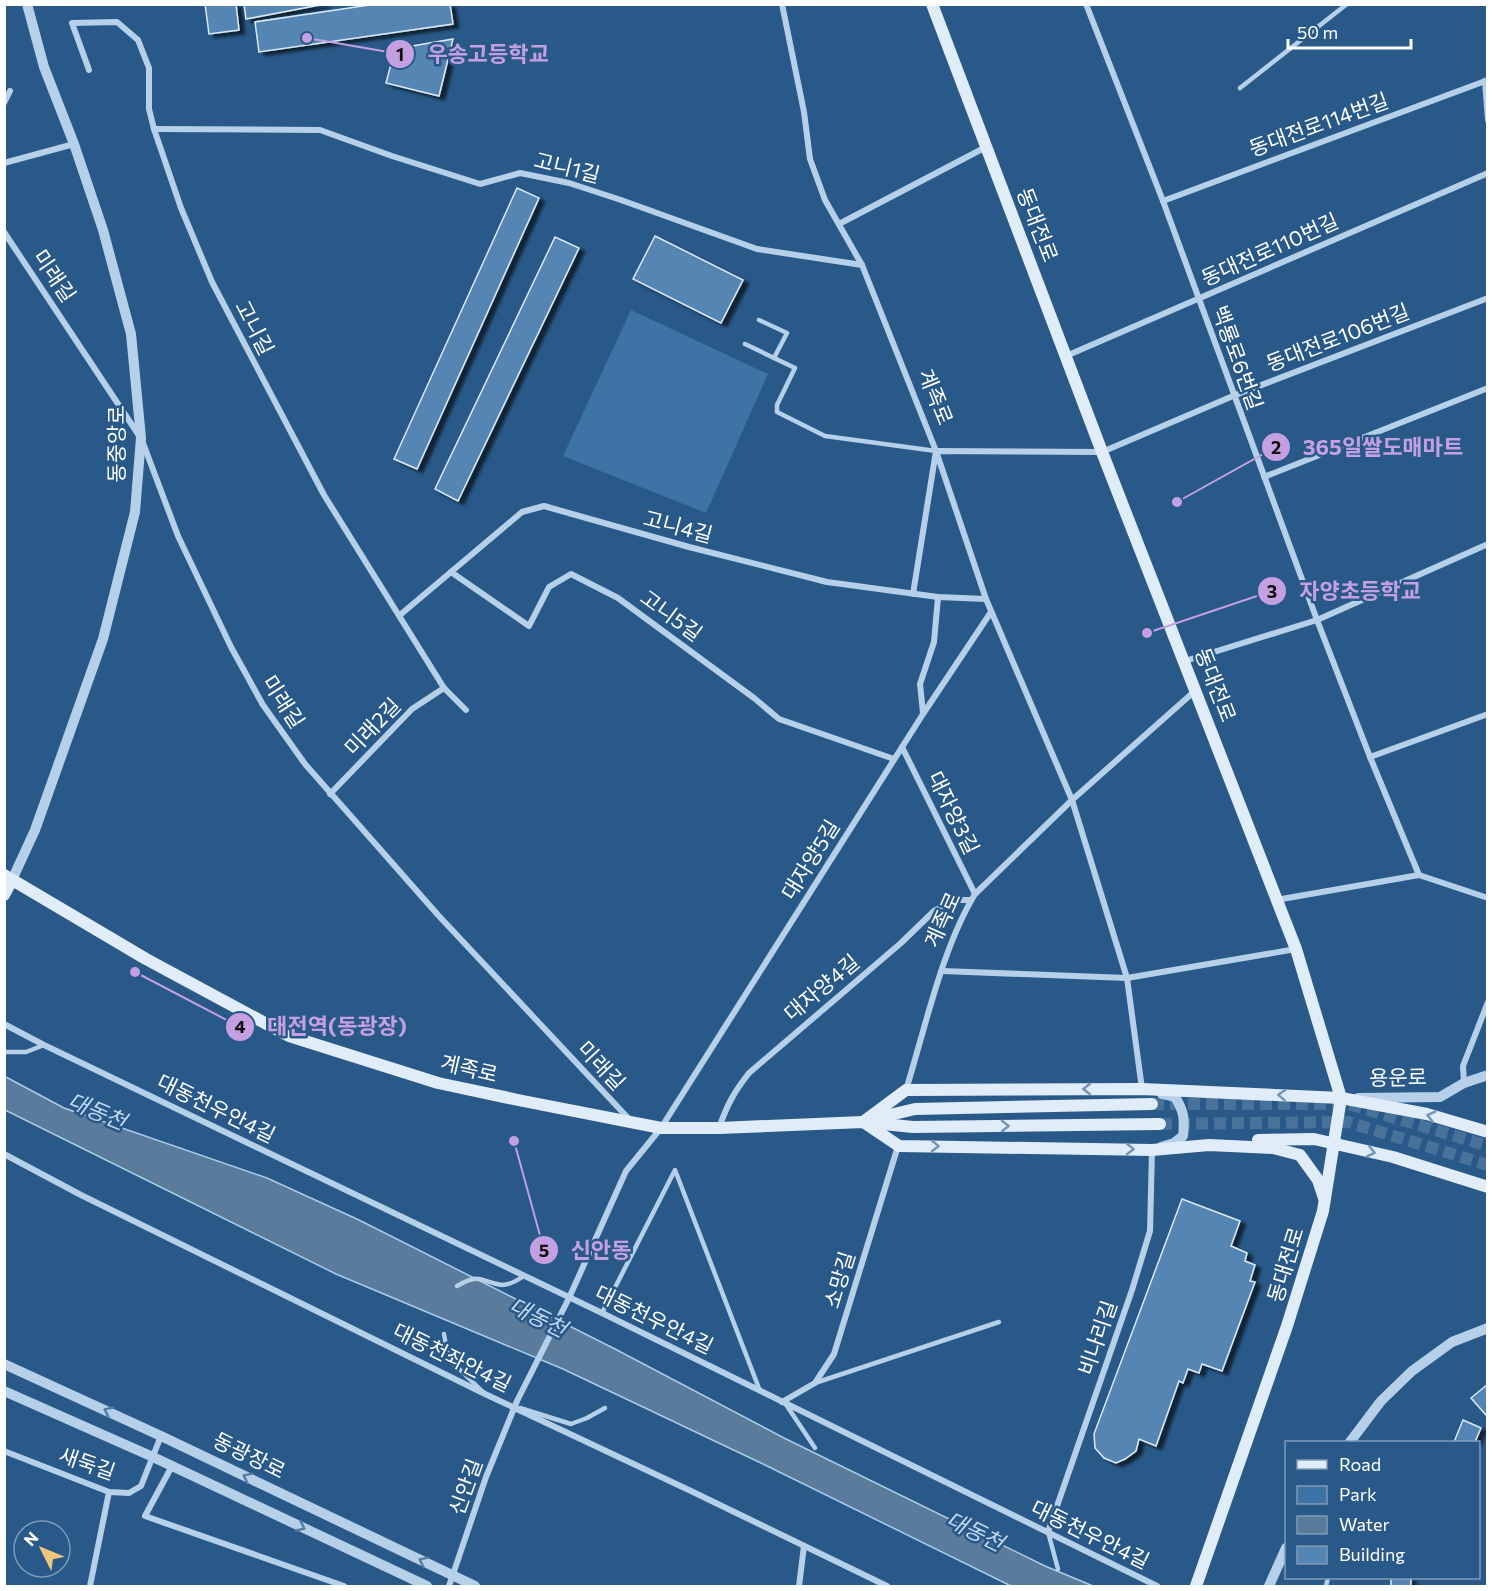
<svg xmlns="http://www.w3.org/2000/svg" width="1492" height="1591" viewBox="0 0 1492 1591" font-family="Commissioner,'Noto Sans KR',sans-serif">
<defs>
<filter id="shadow"><feDropShadow dx="5.5" dy="3.5" stdDeviation="1.5" flood-color="#0009"/></filter>
</defs>
<rect width="100%" height="100%" fill="#295988"/>
<!-- green -->
<polygon fill="#3d74a5" points="631,310 768,374 706,513 563,456"/>
<!-- water -->
<polygon fill="#5a7b9b" stroke="#aacce9" stroke-width="1.5" points="4,1076 64,1108 267,1178 359,1220 615,1349 784,1438 1045,1566 1093,1586 1011,1586 763,1464 563,1369 336,1274 5,1110"/>
<!-- building -->
<g fill="#5585b2" stroke="#d9e9f7" stroke-width="1.5" filter="url(#shadow)">
<polygon points="205,4 236,4 239,30 209,34"/>
<polygon points="244,4 325,4 246,19"/>
<polygon points="376,4 450,4 453,24 259,52 255,22"/>
<polygon points="453,39 439,96 386,83 395,49"/>
<polygon points="517,188 539,198 417,469 394,459"/>
<polygon points="655,236 743,280 721,323 633,279"/>
<polygon points="555,237 579,248 458,501 435,489"/>
<polygon points="1182,1199 1240,1221 1231,1246 1247,1253 1245,1261 1255,1265 1250,1281 1255,1282 1222,1371 1202,1364 1199,1373 1188,1369 1183,1383 1179,1381 1156,1446 1139,1439 1136,1451 1125,1459 1116,1463 1104,1458 1095,1448 1094,1434"/>
<polygon points="1488,1384 1488,1414 1486,1415 1471,1398"/>
<polygon points="1463,1420 1481,1428 1475,1442 1454,1442"/>
<rect x="1391" y="1578" width="20" height="8"/>
</g>
<g fill="none" stroke-linecap="round" stroke-linejoin="round">
<!-- secondary-tunnel -->
<g stroke="#49729a" stroke-width="12" stroke-dasharray="12 6" stroke-linecap="butt">
<polyline points="1152,1104 1349,1104 1488,1146"/>
<polyline points="1160,1124 1348,1122 1488,1165"/>
</g>
<!-- service -->
<g stroke="#b6d0e9" stroke-width="4.5">
<polyline points="1240,88 1347,4"/>
<polyline points="759,320 787,333 774,358"/>
<polyline points="745,344 795,368 777,405 777,412 825,436 936,451"/>
<polyline points="4,1052 26,1052 44,1045"/>
<path d="M 457,1286 C 482,1272 479,1282 502,1285 C 510,1285 518,1280 524,1276"/>
<polyline points="602,1313 675,1170 760,1391"/>
<polyline points="444,1334 446,1346 454,1364 483,1392"/>
<polyline points="815,1383 999,1322"/>
<polyline points="785,1403 815,1448"/>
<polyline points="520,1408 571,1424 587,1418 605,1408"/>
<polyline points="1048,1532 1058,1569"/>
<polyline points="1326,1586 1328,1578"/>
</g>
<!-- minor -->
<g stroke="#b6d0e9" stroke-width="6">
<polyline points="782,4 804,112 810,159 825,200 862,265 936,451 986,599 1072,800 1127,978 1142,1089"/>
<polyline points="1086,4 1163,201 1317,620 1370,757 1419,875"/>
<polyline points="89,70 72,23 117,22 138,40 149,68 149,109 154,129 181,208 212,282 324,495 444,688 466,710"/>
<polyline points="1485,81 1488,120"/>
<polyline points="4,103 10,91"/>
<polyline points="154,129 320,130 392,156 480,184 520,173 569,183 621,200 757,249 862,265"/>
<polyline points="4,163 74,144"/>
<polyline points="1163,201 1488,80"/>
<polyline points="839,224 986,147"/>
<polyline points="4,232 138,434"/>
<polyline points="1066,356 1488,173"/>
<polyline points="143,443 178,536 231,647 263,705 305,764 438,915 629,1119"/>
<polyline points="1264,477 1488,388"/>
<polyline points="451,572 529,626 549,587 571,574 618,598 754,698 779,719 894,759"/>
<polyline points="913,594 936,451 1102,452 1233,396 1488,298"/>
<polyline points="400,615 522,512 544,506 689,547 827,582 938,597 986,599"/>
<polyline points="1185,661 1317,620 1488,544"/>
<polyline points="923,713 920,684 934,642 938,597"/>
<polyline points="902,747 975,894"/>
<polyline points="1370,757 1488,714"/>
<polyline points="330,794 412,709 444,688"/>
<polyline points="1276,900 1419,875 1488,898"/>
<polyline points="942,971 1127,978 1296,949"/>
<polyline points="4,1024 44,1045 602,1313 1157,1586"/>
<polyline points="1464,1083 1463,1066 1488,1002"/>
<path d="M 906,1090 C 925,1029 942,948 975,894 L 1072,800 L 1196,690"/>
<path d="M 719,1128 C 727,1105 734,1092 749,1073 L 901,943 L 934,911 L 955,900 L 971,900"/>
<polyline points="4,1154 81,1195 485,1394 691,1491 887,1586"/>
<polyline points="782,1402 815,1383 834,1354 898,1146"/>
<polyline points="4,1451 109,1492 129,1493 141,1486 161,1436"/>
<polyline points="172,1466 145,1516 344,1586"/>
<polyline points="1048,1532 1132,1290 1150,1231 1152,1150"/>
<polyline points="90,1586 109,1492"/>
<polyline points="449,1586 486,1477 517,1401 569,1298 626,1171 661,1128 923,714 991,612"/>
<polyline points="799,1586 804,1546"/>
</g>
<!-- tertiary -->
<g stroke="#b6d0e9" stroke-width="10">
<polyline points="12,880 35,830 103,639 135,512 141,438 131,334 103,230 74,144 44,67 27,4"/>
<polyline points="1358,1098 1440,1097 1464,1083 1488,1075"/>
<path d="M 1161,1147 L 1174,1143 L 1183,1136 C 1185,1120 1184,1111 1175,1097 L 1162,1094"/>
<polyline points="4,1364 161,1436 475,1586"/>
<polyline points="4,1391 153,1457 427,1586"/>
<polyline points="1350,1442 1381,1401 1412,1371 1452,1342 1488,1328"/>
<polyline points="1269,1586 1286,1548"/>
</g>
<!-- secondary -->
<g stroke="#e0ecf8" stroke-width="12">
<polyline points="932,4 1102,452 1296,949 1341,1098 1323,1211 1287,1326 1196,1586"/>
<polyline points="4,875 146,959 289,1036 438,1083 523,1101 661,1128 719,1128 863,1122 913,1127 1160,1124"/>
<polyline points="4,895 12,880"/>
<polyline points="873,1119 915,1109 1152,1104"/>
<polyline points="863,1122 906,1090 1142,1089 1341,1098 1427,1114 1488,1132"/>
<polyline points="865,1123 899,1146 1152,1150 1209,1145 1273,1148 1300,1155 1318,1180 1324,1198"/>
<polyline points="1258,1140 1314,1139 1393,1157 1488,1187"/>
</g>
</g>
<!-- one-way arrows -->
<defs><path id="oneway-chevron" d="M-2-3.5L2.5 0L-2 3.5" fill="none" stroke-width="1.6" stroke-linecap="round" stroke-linejoin="round" transform="scale(1.5)"/></defs>
<g stroke="#7294b5">
<use href="#oneway-chevron" transform="translate(1087 1089) rotate(180)"/>
<use href="#oneway-chevron" transform="translate(1282 1095) rotate(-177)"/>
<use href="#oneway-chevron" transform="translate(1431 1116) rotate(-165)"/>
<use href="#oneway-chevron" transform="translate(1005 1126) rotate(-1)"/>
<use href="#oneway-chevron" transform="translate(935 1146) rotate(1)"/>
<use href="#oneway-chevron" transform="translate(1130 1149) rotate(1)"/>
<use href="#oneway-chevron" transform="translate(1371 1152) rotate(13)"/>
</g>
<g stroke="#537da5">
<use href="#oneway-chevron" transform="translate(108 1411) rotate(-155)"/>
<use href="#oneway-chevron" transform="translate(247 1477) rotate(-154)"/>
<use href="#oneway-chevron" transform="translate(301 1527) rotate(25)"/>
<use href="#oneway-chevron" transform="translate(423 1561) rotate(-154)"/>
</g>
<g text-anchor="middle" stroke-width="5" stroke-linejoin="round" paint-order="stroke">
<!-- street labels -->
<g font-size="21" fill="#fff" stroke="#295988">
<text transform="translate(1319 125) rotate(-20)" y="7">동대전로114번길</text>
<text transform="translate(567 168) rotate(14)" y="7">고니1길</text>
<text transform="translate(1037 225) rotate(69)" y="7">동대전로</text>
<text transform="translate(1270 250) rotate(-24)" y="7">동대전로110번길</text>
<text transform="translate(54 276) rotate(56)" y="7">미래길</text>
<text transform="translate(254 328) rotate(63)" y="7">고니길</text>
<text transform="translate(1338 338) rotate(-21)" y="7">동대전로106번길</text>
<text transform="translate(1237 358) rotate(70)" y="7">백룡로6번길</text>
<text transform="translate(935 397) rotate(68)" y="7">계족로</text>
<text transform="translate(117 444) rotate(-90)" y="7">동중앙로</text>
<text transform="translate(678 527) rotate(15)" y="7">고니4길</text>
<text transform="translate(671 616) rotate(36)" y="7">고니5길</text>
<text transform="translate(1215 685) rotate(69)" y="7">동대전로</text>
<text transform="translate(283 702) rotate(57)" y="7">미래길</text>
<text transform="translate(373 727) rotate(-46)" y="7">미래2길</text>
<text transform="translate(953 813) rotate(64)" y="7">대자양3길</text>
<text transform="translate(811 860) rotate(-58)" y="7">대자양5길</text>
<text transform="translate(943 920) rotate(-66)" y="7">계족로</text>
<text transform="translate(822 988) rotate(-40)" y="7">대자양4길</text>
<text transform="translate(601 1066) rotate(47)" y="7">미래길</text>
<text transform="translate(469 1069) rotate(13)" y="7">계족로</text>
<text transform="translate(1398 1078) rotate(-1)" y="7">용운로</text>
<text transform="translate(216 1109) rotate(26)" y="7">대동천우안4길</text>
<text transform="translate(1286 1265) rotate(-73)" y="7">동대전로</text>
<text transform="translate(840 1280) rotate(-73)" y="7">소망길</text>
<text transform="translate(654 1320) rotate(26)" y="7">대동천우안4길</text>
<text transform="translate(1098 1338) rotate(-71)" y="7">비나리길</text>
<text transform="translate(452 1358) rotate(26)" y="7">대동천좌안4길</text>
<text transform="translate(249 1456) rotate(26)" y="7">동광장로</text>
<text transform="translate(87 1464) rotate(19)" y="7">새둑길</text>
<text transform="translate(466 1487) rotate(-70)" y="7">신안길</text>
<text transform="translate(1090 1535) rotate(26)" y="7">대동천우안4길</text>
</g>
<!-- water labels -->
<g font-size="22" font-style="italic" fill="#c1daf0" stroke="#295988">
<text transform="translate(97 1111) rotate(23)" y="8">대동천</text>
<text transform="translate(538 1317) rotate(26)" y="8">대동천</text>
<text transform="translate(975 1531) rotate(26)" y="8">대동천</text>
</g>
</g>
<!-- callouts -->
<path fill="none" stroke="#c4a0e2" stroke-width="2" d="M307 38L400 54M1177 502L1276 447M1147 633L1272 591M135 972L240 1027M514 1141L544 1250"/>
<g fill="#c4a0e2" stroke="#295988" stroke-width="2">
<circle cx="307" cy="38" r="6"/>
<circle cx="1177" cy="502" r="6"/>
<circle cx="1147" cy="633" r="6"/>
<circle cx="135" cy="972" r="6"/>
<circle cx="514" cy="1141" r="6"/>
<circle cx="400" cy="54" r="15"/>
<circle cx="1276" cy="447" r="15"/>
<circle cx="1272" cy="591" r="15"/>
<circle cx="240" cy="1027" r="15"/>
<circle cx="544" cy="1250" r="15"/>
</g>
<g font-size="18" text-anchor="middle" font-weight="bold" fill="#111">
<text x="400" y="61">1</text>
<text x="1276" y="454">2</text>
<text x="1272" y="598">3</text>
<text x="240" y="1033">4</text>
<text x="544" y="1257">5</text>
</g>
<g font-size="22" text-anchor="middle" font-weight="bold" fill="#c4a0e2" stroke="#295988" stroke-width="5" stroke-linejoin="round" paint-order="stroke">
<text x="488" y="62">우송고등학교</text>
<text x="1383" y="455">365일쌀도매마트</text>
<text x="1360" y="599">자양초등학교</text>
<text x="337" y="1034">대전역(동광장)</text>
<text x="601" y="1258">신안동</text>
</g>
<!-- border -->
<rect width="1492" height="1591" fill="none" stroke="#ffffff" stroke-width="12"/>
<!-- legend -->
<rect x="1285" y="1441" width="195" height="138" fill="#295988" stroke="#7f9bb8" stroke-width="1.5"/>
<rect x="1297" y="1460" width="30" height="9" fill="#e0ecf8" stroke="#7f9bb8" stroke-width="1.5"/>
<text x="1339" y="1471" font-size="18" fill="#ffffff">Road</text>
<rect x="1297" y="1486" width="30" height="18" fill="#3d74a5" stroke="#7f9bb8" stroke-width="1.5"/>
<text x="1339" y="1501" font-size="18" fill="#ffffff">Park</text>
<rect x="1297" y="1516" width="30" height="18" fill="#5a7b9b" stroke="#7f9bb8" stroke-width="1.5"/>
<text x="1339" y="1531" font-size="18" fill="#ffffff">Water</text>
<rect x="1297" y="1546" width="30" height="18" fill="#5585b2" stroke="#7f9bb8" stroke-width="1.5"/>
<text x="1339" y="1561" font-size="18" fill="#ffffff">Building</text>
<!-- north arrow -->
<g transform="translate(42 1549) rotate(313)"><circle r="28" fill="#295988" stroke="#7f9bb8" stroke-width="1.5"/>
<path d="M0-4.5L10 22L0 15L-10 22Z" fill="#f0c67c"/>
<text y="-9" font-size="16" font-weight="bold" text-anchor="middle" fill="#ffffff">N</text>
</g>
<!-- scale -->
<path d="M1288 39v9h123v-9" fill="none" stroke="#ffffff" stroke-width="3"/>
<text x="1297" y="39" font-size="18" fill="#ffffff" stroke="#295988" stroke-width="4.5" paint-order="stroke">50 m</text>
</svg>
